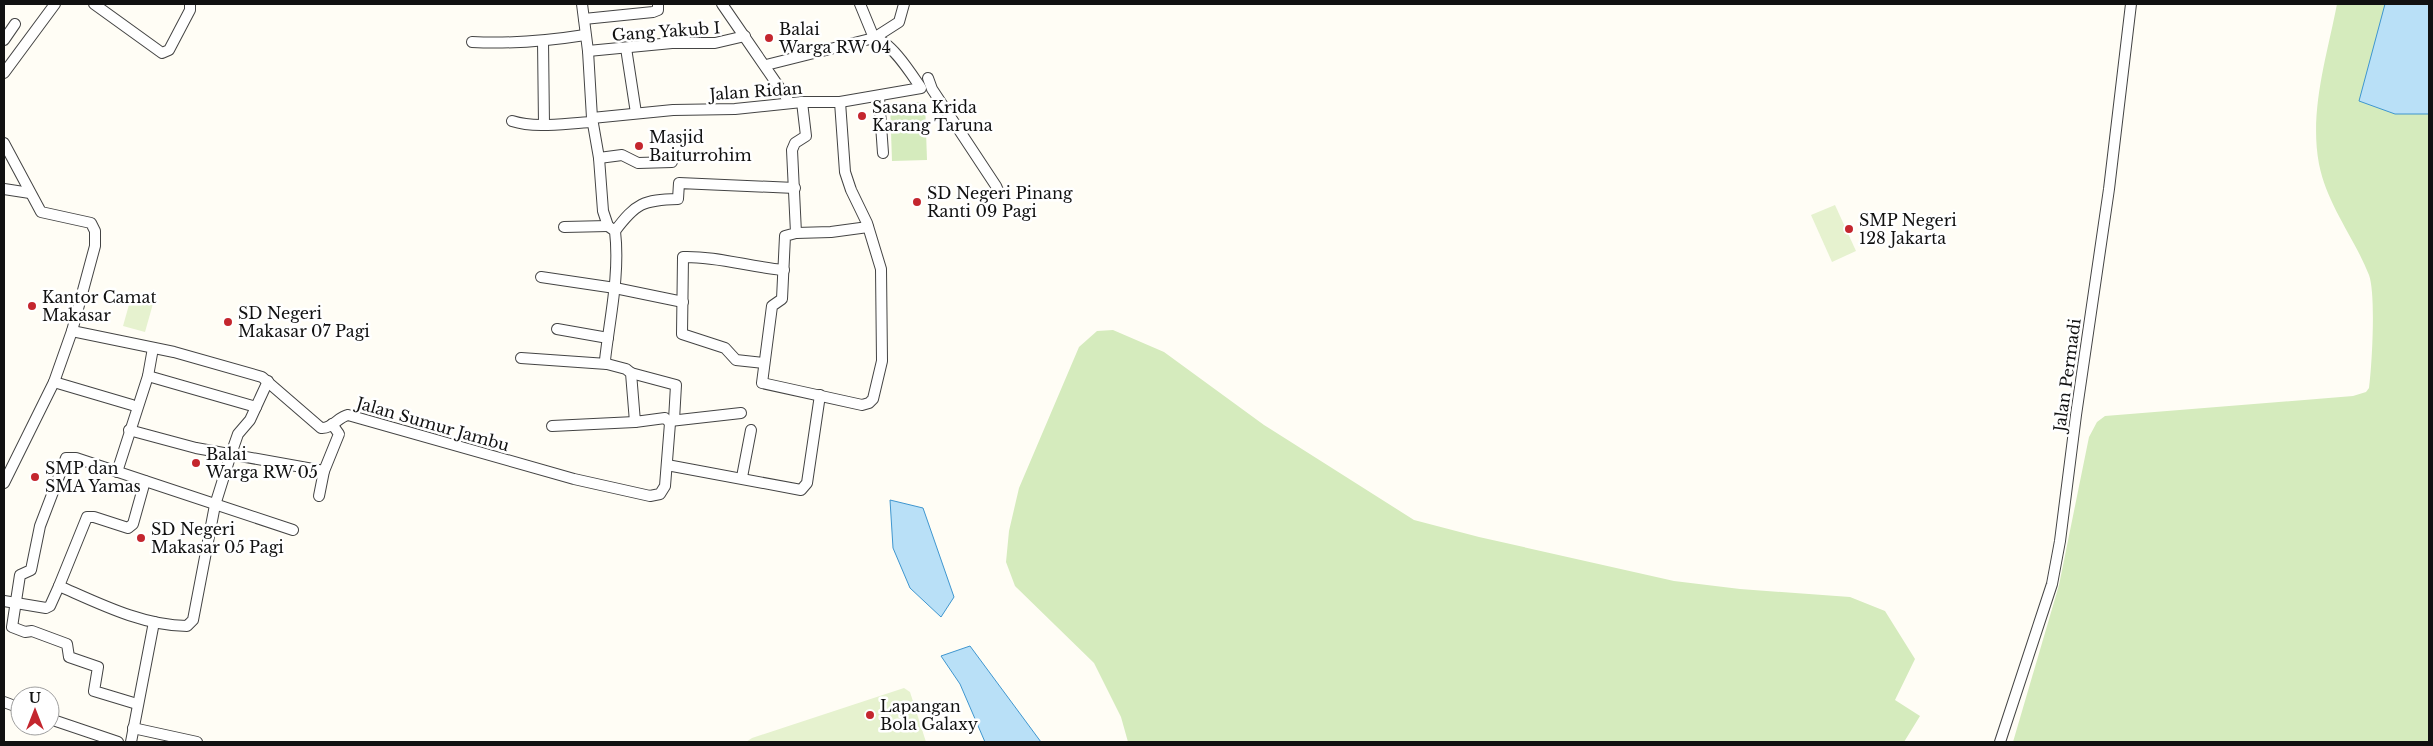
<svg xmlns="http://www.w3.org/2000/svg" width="2433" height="746" viewBox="0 0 2433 746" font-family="'Libre Baskerville',serif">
<rect width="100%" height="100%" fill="#fffdf5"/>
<!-- green -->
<g fill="#d5ebbd">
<path d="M 2337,4 L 2429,4 L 2429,742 L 2013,742 L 2059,585 L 2089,437 L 2097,422 L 2105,416 L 2353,396 L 2366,392 L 2369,388 C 2372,366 2376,294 2369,275 C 2354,237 2327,205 2319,164 C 2309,111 2327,56 2337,4 Z"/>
<polygon points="925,102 927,160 892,161 890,103"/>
<polygon points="1113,330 1164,352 1264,425 1414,520 1479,537 1674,581 1740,589 1850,597 1885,611 1915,659 1895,700 1920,716 1904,742 1128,742 1121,717 1094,663 1015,586 1006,562 1009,531 1019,488 1079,347 1097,331"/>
</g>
<!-- pitch -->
<g fill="#e6f2cf">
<polygon points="1835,205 1856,251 1832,262 1811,215"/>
<polygon points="132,294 154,300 145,332 123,326"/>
<polygon points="904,688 910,692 926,742 746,742 752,738"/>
</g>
<!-- water -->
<g fill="#b9e0f7" stroke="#3f96cf">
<polygon points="2385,4 2429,4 2429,114 2395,114 2359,101"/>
<polygon points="890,500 923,508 954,597 941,617 910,588 893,548"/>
<polygon points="970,646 1041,742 985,742 960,684 941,656"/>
</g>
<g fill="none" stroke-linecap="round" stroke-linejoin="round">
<!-- minor casing -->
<g stroke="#444" stroke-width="12">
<g id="minor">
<polyline points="94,4 162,53 169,50 190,10 190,4"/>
<polyline points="722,4 790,103"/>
<polyline points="860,4 874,38"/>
<polyline points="584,19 653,12 658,10 658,4"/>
<polyline points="4,40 15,24"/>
<polyline points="543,41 544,125"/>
<path d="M 472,42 C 510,44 547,41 585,35"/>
<polyline points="626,48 636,113"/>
<polyline points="588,51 672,43 715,43 745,36"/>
<polyline points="766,65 874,38 899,22 904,4"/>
<polyline points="4,73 55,4"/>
<polyline points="928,78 932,89 996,186 1000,195"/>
<polyline points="879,97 883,153"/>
<polyline points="802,102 806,136 795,143 792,150 796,233 785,236 782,299 772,306 762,383 862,405 869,403 873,399 882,361 881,269 867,223 851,190 845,172 840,102"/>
<path d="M 592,118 L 673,110 L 735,109 L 802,102 L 840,102 L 921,88 C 912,75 891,41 874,38"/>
<path d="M 512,121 C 537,129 566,123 592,122"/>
<polyline points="4,143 41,212 91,223 95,231 95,246 72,331 54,382 4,483"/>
<polyline points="599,158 622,155 638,163 672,162"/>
<polyline points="4,189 30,193"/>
<polyline points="564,227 608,226"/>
<path d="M 615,231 C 636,203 643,200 678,199 L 679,183 L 795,188"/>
<polyline points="796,233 831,232 868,227"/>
<polyline points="541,277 615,288 683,302"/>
<polyline points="557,329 608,338"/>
<path d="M 72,331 L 174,352 L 262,377 L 321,428 C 332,429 338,417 348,415 L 574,479 L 650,496 L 660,494 L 665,486 L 670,423 L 665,418 L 635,422 L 631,373 L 626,369 L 607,364 L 605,360 C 610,316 620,274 615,231 L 608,226 L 603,211 L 599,158 L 592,118 L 588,51 L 582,4"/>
<polyline points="521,358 607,364"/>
<path d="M 764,363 L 736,360 L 725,348 L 682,334 L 683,257 C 716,256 750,267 784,270"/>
<polyline points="631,373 676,385 674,420"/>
<polyline points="148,376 256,407"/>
<polyline points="54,382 132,405"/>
<polyline points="670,421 741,413"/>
<polyline points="552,426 635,422"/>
<polyline points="129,430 196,448 324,471"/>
<polyline points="667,465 801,490 807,483 820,395"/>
<polyline points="117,472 148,376 153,348"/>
<polyline points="742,477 751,430"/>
<path d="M 145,481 L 133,524 L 128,528 L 94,517 L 87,517 L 59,586 C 98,603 143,626 187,626 L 193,620 L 215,505 L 231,454 L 238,434 L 250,420 L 268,381"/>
<polyline points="319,496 324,471 339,434 332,424"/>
<polyline points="4,601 46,608 50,606 59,586"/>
<polyline points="4,702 20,708"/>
<polyline points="137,704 94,691 98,667 69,657 67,644 32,631 25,632 12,627 20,575 31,570 40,526 66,458 76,458 293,530"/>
<polyline points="50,719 118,742"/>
<polyline points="133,728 197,742"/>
<polyline points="131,742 154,622"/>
<polyline points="2000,742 2052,584 2060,541 2076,415 2109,189 2131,4"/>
</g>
</g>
<!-- minor -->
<use href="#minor" stroke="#fff" stroke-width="10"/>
</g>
<!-- markers -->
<g fill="#c4262e" stroke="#fff" stroke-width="2">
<circle cx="769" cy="38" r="5"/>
<circle cx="862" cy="116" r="5"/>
<circle cx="639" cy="146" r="5"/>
<circle cx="917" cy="202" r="5"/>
<circle cx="1849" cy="229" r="5"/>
<circle cx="32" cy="306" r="5"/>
<circle cx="228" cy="322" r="5"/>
<circle cx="196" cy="463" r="5"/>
<circle cx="35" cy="477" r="5"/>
<circle cx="141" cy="538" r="5"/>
<circle cx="870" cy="715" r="5"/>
</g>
<g text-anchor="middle" stroke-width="5" stroke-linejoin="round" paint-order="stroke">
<!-- poi labels -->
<g font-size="16" fill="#111" stroke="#fff" text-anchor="start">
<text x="779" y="35">Balai<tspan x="779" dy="18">Warga RW 04</tspan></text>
<text x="872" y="113">Sasana Krida<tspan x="872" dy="18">Karang Taruna</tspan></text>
<text x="649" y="143">Masjid<tspan x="649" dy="18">Baiturrohim</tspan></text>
<text x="927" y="199">SD Negeri Pinang<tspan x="927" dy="18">Ranti 09 Pagi</tspan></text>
<text x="1859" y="226">SMP Negeri<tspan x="1859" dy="18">128 Jakarta</tspan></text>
<text x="42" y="303">Kantor Camat<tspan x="42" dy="18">Makasar</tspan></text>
<text x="238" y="319">SD Negeri<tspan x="238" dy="18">Makasar 07 Pagi</tspan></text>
<text x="206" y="460">Balai<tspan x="206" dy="18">Warga RW 05</tspan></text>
<text x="45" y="474">SMP dan<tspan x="45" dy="18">SMA Yamas</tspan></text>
<text x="151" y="535">SD Negeri<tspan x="151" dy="18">Makasar 05 Pagi</tspan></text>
<text x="880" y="712">Lapangan<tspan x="880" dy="18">Bola Galaxy</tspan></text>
</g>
<!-- street labels -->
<g font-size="16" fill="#111" stroke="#fff">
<text transform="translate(666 31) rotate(-4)" y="6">Gang Yakub I</text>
<text transform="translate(756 91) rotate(-4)" y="6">Jalan Ridan</text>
<text transform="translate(2067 375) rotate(-82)" y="6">Jalan Permadi</text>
<text transform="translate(433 424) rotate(16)" y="6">Jalan Sumur Jambu</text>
</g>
</g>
<!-- border -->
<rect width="2433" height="746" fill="none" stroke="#111111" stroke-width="10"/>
<!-- north arrow -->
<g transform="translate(35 711)"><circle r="24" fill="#ffffff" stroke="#a0a0a0"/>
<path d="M0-4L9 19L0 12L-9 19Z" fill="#c4262e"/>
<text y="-8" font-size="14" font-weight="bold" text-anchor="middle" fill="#111111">U</text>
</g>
</svg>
